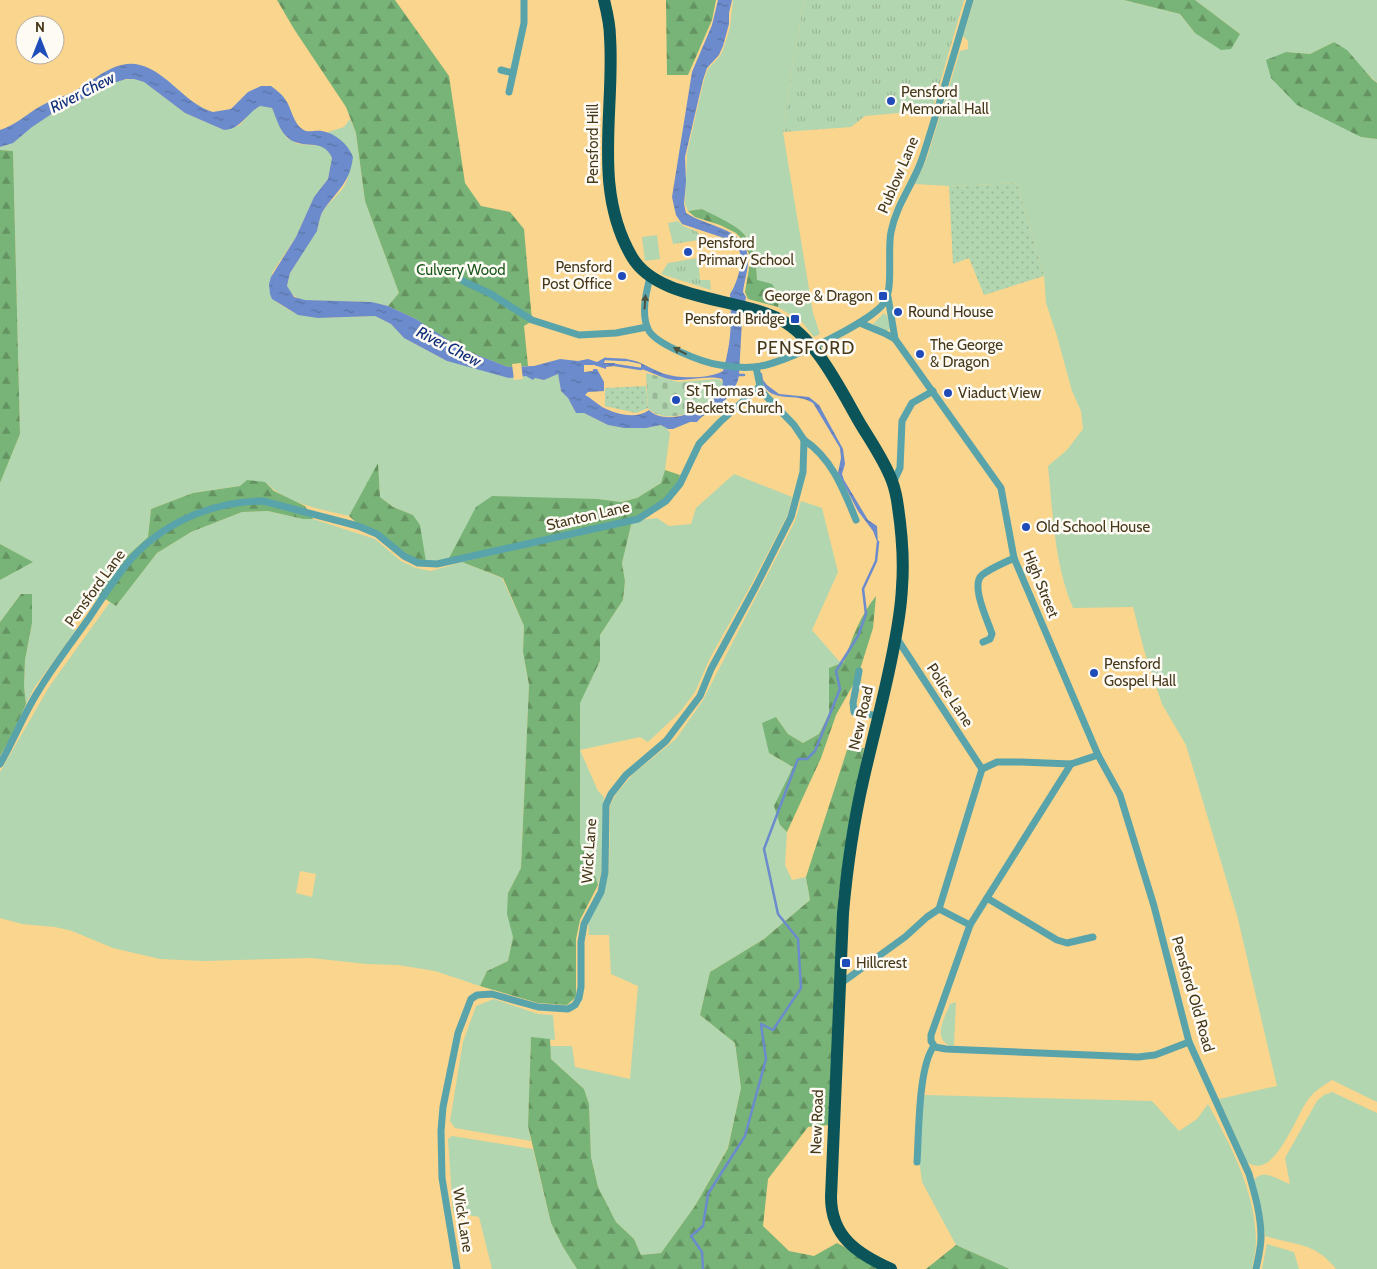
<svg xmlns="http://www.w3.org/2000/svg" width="1377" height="1269" viewBox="0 0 1377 1269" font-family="Cabin,sans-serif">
<defs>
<pattern id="forest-firs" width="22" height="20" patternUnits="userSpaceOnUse" patternTransform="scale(1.25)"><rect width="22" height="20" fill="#78b377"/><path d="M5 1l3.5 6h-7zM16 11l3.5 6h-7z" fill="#649361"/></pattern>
<pattern id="cemetery-stones" width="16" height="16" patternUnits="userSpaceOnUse" patternTransform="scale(1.25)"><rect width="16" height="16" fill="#b2d6b0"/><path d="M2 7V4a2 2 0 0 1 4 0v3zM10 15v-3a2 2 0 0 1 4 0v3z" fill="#9ab897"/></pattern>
<pattern id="park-tufts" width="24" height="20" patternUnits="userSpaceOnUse" patternTransform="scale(1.25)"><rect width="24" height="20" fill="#b2d6b0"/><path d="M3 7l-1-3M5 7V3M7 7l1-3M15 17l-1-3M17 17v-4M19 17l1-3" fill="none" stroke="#9ab897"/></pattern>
<pattern id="garden-dots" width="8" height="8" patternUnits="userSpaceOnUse" patternTransform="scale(1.25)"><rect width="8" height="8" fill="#b2d6b0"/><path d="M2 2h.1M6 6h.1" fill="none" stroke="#9ab897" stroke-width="1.8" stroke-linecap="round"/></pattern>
<pattern id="water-ripples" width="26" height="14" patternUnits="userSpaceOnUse" patternTransform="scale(1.25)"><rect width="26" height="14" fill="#6b8bcc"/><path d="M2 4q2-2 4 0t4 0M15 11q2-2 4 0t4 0" fill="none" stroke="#5a73a5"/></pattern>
</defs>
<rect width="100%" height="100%" fill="#f9d58d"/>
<!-- grass -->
<g fill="#b2d6b0" fill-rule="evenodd">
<polygon points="733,0 804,0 791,73 783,132 813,313 820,334 814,337 802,322 778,307 780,297 757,281 756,267 747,237 702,209 688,211 685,204 687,153 704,80 708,69 720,56 723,50 730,28"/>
<path d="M 974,0 L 1124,0 L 1180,14 L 1195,33 L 1240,34 L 1195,0 L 1377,0 L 1377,83 L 1334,42 L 1310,54 L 1286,52 L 1361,137 L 1377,139 L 1377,1102 L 1332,1080 C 1324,1085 1316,1090 1310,1097 C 1297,1111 1275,1183 1247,1162 L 1219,1099 L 1277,1086 L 1237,915 L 1186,745 L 1162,704 L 1144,650 L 1133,607 L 1073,608 C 1054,563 1053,514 1048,466 L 1067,450 L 1083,429 L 1081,411 L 1072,391 L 1057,336 L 1046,303 L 1044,276 L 1017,183 L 949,186 L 915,184 L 927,158 L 960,51 L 968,49 L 968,41 L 963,36 Z"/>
<path d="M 134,79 L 144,82 L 185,113 L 224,130 L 240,125 L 251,112 L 260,106 L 272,108 L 282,131 L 287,138 L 298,144 L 323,146 L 327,149 L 332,158 L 328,179 L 314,197 L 296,237 L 272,273 L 276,302 L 294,313 L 318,318 L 375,316 L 391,324 L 404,338 L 447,361 L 529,376 L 533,380 L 535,378 L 544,380 L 558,374 L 561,391 L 568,398 L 576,413 L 584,413 L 608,425 L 624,428 L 646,428 L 661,425 L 666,427 L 670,433 L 665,470 L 661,483 L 637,498 L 620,502 L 598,499 L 540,499 L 492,496 L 458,542 L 448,560 L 426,562 L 413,515 L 393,507 L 380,497 L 378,464 L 349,516 C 320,509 287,504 265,482 L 193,493 L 151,509 L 148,537 L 124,559 L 95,592 L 100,596 L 79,615 L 72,618 L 75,631 L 34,688 L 26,704 L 24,686 L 25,660 L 32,623 L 21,594 L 0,622 L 0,580 L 32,562 L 0,544 L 0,483 L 20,434 L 13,151 L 0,150 L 0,147 C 15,144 21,135 32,126 C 46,115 62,110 77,102 C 98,93 109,79 134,79 Z"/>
<path d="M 350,119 L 356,133 L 365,201 L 399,293 L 388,306 L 372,302 L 301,300 L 290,293 L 287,286 L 290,273 L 318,228 C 320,203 341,198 347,180 C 350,172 346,153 345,145 L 328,132 L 344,127 Z"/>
<polygon points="657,235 660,259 645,261 642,237"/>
<polygon points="884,313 887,316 890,328 887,331 873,324"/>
<polygon points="734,474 792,497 788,514 751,585 711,656 695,692 680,712 648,742 640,737 580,750 598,791 604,797 603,804 602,869 598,885 592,866 580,844 580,702 600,661 600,635 623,600 625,581 622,563 632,521 657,518 669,526 691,524 696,508"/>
<polygon points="801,501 822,508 838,572 812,630 839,661 844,662 829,668 829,714 819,734 803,743 788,734 776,717 769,753 793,767 780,825 787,832 785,865 792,880 806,877 810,900 764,939 710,972 700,1015 735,1043 741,1088 728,1147 695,1206 661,1253 641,1255 634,1239 616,1222 598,1187 591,1157 589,1104 584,1089 551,1059 550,1046 572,1046 575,1067 630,1079 638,986 611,974 609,935 589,935 588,922 603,894 609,869 610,806 616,794 634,773 676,739 703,700 795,521"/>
<path d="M 268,511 L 303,519 L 313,519 L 375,539 L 401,561 L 416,568 L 431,571 L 462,562 L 502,578 L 524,626 L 523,652 L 529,685 L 521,868 L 508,893 L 513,937 L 508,961 L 487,971 L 480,986 L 435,971 L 398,965 L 367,964 L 311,958 L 205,961 L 160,959 L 113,948 L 72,931 L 55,927 L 22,924 L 0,918 L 0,772 L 49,687 L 110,602 L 116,606 L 157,553 L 191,532 L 242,512 ZM 300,871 L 316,874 L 312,897 L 296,893 Z"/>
<polygon points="494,999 538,1014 553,1015 555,1040 531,1038 528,1126 531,1141 455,1128 450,1121 463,1042 476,1006"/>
<path d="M 956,1002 L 954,1045 L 950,1046 C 932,1038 945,1017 950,1004 Z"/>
<path d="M 1332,1092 L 1377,1113 L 1377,1269 L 1336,1269 C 1315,1242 1295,1245 1265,1236 L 1263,1216 L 1254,1180 C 1263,1168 1279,1180 1290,1184 L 1285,1158 L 1317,1101 L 1324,1095 Z"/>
<path d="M 925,1095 L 1152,1101 L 1179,1131 L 1197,1119 L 1208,1104 C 1231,1146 1256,1193 1256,1242 C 1256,1251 1253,1260 1252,1269 L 1009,1269 L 956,1245 L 922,1182 L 919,1159 L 922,1108 Z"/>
<polygon points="452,1136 533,1149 551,1223 563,1247 577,1269 492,1269 479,1217 453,1212 448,1139"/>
<polygon points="1267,1244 1294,1252 1299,1269 1262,1269"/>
</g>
<!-- forest -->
<g fill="url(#forest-firs)">
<polygon points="277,0 395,0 449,76 465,183 481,206 510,212 524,229 532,321 524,326 528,366 508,367 472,353 456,346 416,319 388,306 399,293 365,201 356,133 346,107 294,29"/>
<polygon points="666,0 716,0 712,20 688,75 667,75"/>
<polygon points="1124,0 1195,0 1240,34 1231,49 1221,50 1195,33 1180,14"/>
<polygon points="1334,42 1347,50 1372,79 1377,83 1377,139 1361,137 1297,105 1271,78 1266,60 1286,52 1310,54"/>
<polygon points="0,150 13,151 20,434 0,483"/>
<path d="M 702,209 C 741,229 755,231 757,280 L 772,284 L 780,297 L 778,307 L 748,299 L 745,292 L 751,257 L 740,237 L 736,233 L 720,225 L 695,217 L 688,211 Z"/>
<polygon points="378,463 380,497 393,507 413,515 420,525 426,562 419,561 358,524 349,516"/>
<polygon points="665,470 680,475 678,482 665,499 637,518 448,560 476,507 492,496 598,499 621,502 637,498 661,483"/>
<polygon points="247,480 265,482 274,491 305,506 313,519 303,519 268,511 242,512 191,532 157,553 116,606 95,592 124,559 148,537 151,509 193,493 240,486"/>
<polygon points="632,521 622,563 625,581 623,600 600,635 600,661 580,703 580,844 592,866 598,885 580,920 576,939 576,997 567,1005 538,1003 480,986 487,971 508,961 513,937 507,914 508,893 521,868 529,685 523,652 524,626 503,578 462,562"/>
<polygon points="0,544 33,562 0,580"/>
<polygon points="21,594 32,594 32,623 25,660 24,686 26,704 10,739 0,756 0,622"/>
<path d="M 876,596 L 873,628 L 858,676 L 836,715 L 821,758 L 787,832 L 780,825 L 774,806 L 793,767 L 769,753 L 762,723 L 776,717 L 788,734 L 803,743 L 819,734 L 829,714 L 829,668 L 844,662 C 852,638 860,616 876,596 Z"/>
<polygon points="848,747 864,748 846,847 838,898 836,991 829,1125 808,1127 768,1179 763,1226 789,1251 814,1256 837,1243 884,1269 577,1269 563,1247 551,1223 528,1126 531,1037 550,1039 551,1059 584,1089 589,1104 591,1157 598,1187 616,1222 634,1239 641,1255 661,1253 695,1206 728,1148 741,1088 735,1043 700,1015 710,972 764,939 810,900 806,877"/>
<polygon points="956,1245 1003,1266 1009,1269 926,1269"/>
</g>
<!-- cemetery -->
<path fill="url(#cemetery-stones)" d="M 646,373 L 678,382 L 718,379 L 723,382 L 723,384 C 720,390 717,396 712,401 C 698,414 662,424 648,408 Z"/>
<!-- park -->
<g fill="url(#park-tufts)">
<polygon points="804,0 964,0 932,110 865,116 851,127 783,132 791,73"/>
<polygon points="678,221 683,226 698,232 699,240 673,244 668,223"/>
<polygon points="698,258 700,280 710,280 711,290 661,274 668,263"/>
</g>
<!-- garden -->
<g fill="url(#garden-dots)">
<polygon points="1017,183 1044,276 984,295 969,258 953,264 949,186"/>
<polygon points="646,386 648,408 636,413 605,406 605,388"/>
</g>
<!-- water -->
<g fill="url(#water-ripples)">
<path d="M 718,0 L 732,0 L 729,13 L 729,24 L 723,46 L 719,55 L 707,68 L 703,80 L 685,157 L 686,182 L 684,204 L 686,213 C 706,227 749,228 748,261 C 748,271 744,282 743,292 L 746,297 L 742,320 L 739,375 C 738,386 728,398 720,405 C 713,411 703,414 697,422 L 690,422 L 673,429 L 668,429 L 661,425 L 646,428 L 624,428 L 608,425 L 584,413 L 576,413 L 568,398 L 561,391 L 558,374 L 544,380 L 535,378 L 533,380 L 526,376 L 509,378 L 447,361 L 404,338 L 391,324 L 375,316 L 318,318 L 298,315 L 272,299 L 270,294 L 269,284 L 271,277 L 296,237 L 314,197 L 328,179 L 332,158 C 323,136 301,152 286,136 C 279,129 276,117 272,108 L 260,106 C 247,113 240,130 224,130 L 185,113 L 144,82 L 134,79 L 126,79 L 101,87 L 83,99 L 53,113 L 32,127 L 13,143 L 0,147 L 0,130 C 15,125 26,115 39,107 C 49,101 60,98 71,93 C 92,83 114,58 140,65 C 168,72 185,104 213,112 L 231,109 L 248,92 L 261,86 L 271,86 C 276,90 282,94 285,99 C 292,108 293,126 306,131 C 310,132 317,130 322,131 C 335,133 348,144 353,157 C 350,182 338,190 325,208 C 320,214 319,223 317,231 L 290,273 L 287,286 L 294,297 L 305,300 L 372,302 L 388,306 L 416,319 L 462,349 L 508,367 L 534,366 L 560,359 L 578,361 L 588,359 L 597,362 L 606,357 L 604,363 L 615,363 L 615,366 L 606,367 L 606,369 L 594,365 L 584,365 L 584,372 L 593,371 L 593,369 L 597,369 L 604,382 L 604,391 L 588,392 L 585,395 C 591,398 596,403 602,407 C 615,414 636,420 649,410 C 667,429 721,407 723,382 L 722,379 C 706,375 690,381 675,380 C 662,379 652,372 641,369 L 641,364 L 627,361 L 626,359 C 641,361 649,368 662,373 C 677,379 710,379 723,371 C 731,344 732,322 730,294 C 737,284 744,261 739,250 C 737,245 731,242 727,239 L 682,224 L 676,215 L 672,197 L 692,72 L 712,25 Z"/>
<path d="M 760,373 L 762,373 L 763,380 L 767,385 L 779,394 L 809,397 L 819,405 L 843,449 L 845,464 L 842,474 L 844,480 L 868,520 L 877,526 L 878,544 L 873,531 L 858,511 L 838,473 L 841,458 L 840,448 L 813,403 C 795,390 765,408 760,373 Z"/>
</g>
<!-- pier -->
<polygon fill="#f9d58d" points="521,363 523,379 514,380 512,364"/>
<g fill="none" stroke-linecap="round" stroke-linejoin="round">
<!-- stream -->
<g stroke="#6b8bcc" stroke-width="2.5">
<polyline points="606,359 626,360"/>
<polyline points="615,365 641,369"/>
<polyline points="736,375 744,375"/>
<polyline points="703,1269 702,1252 691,1236 703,1226 708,1194 745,1136 766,1059 761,1024 773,1030 801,988 798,939 778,914 764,849 798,759 807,759 815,751 840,689 836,671 858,636 866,614 863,589 876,561 878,542"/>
</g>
<!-- street -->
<g stroke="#59a3ab" stroke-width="7">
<polyline points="501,70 513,73"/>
<polyline points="509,92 524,23 524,0"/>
<path d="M 650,277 C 646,293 641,314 648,329 C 654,344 704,363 720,365 C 731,367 743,368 754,367 C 780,366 870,323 884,303 C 894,289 887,250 891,232 C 896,205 913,185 922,159 C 939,107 954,53 970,0"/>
<polyline points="463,281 491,294 532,320 579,335 616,333 647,327"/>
<path d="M 888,297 L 895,339 L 1001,488 L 1014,558 L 1098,755 L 1120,795 L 1154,906 L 1189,1042 L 1249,1174 C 1255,1195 1261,1215 1261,1237 C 1261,1248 1258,1259 1256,1269"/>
<polyline points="860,323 884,333 895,339"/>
<path d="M 804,440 C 832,458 844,491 856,520"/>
<polyline points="893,483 900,468 902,421 912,403 933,391"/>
<polyline points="896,637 982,769"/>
<path d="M 983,642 L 990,639 L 992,634 C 988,621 970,585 982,575 C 991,568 1004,563 1014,558"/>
<polyline points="859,671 853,703 854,712 879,716"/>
<path d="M 0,764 C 14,740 24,713 39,690 C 54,665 72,642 89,618 C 101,600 113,581 126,565 C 159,524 212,501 263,501 L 358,526 L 377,534 L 404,556 L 418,563 L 437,564 L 638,519 L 666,501 L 680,484 L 699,444 L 720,422 L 760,386 L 756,367"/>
<polyline points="982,769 939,909 970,925 1071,764"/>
<polyline points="982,769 997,762 1021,762 1071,764 1098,755"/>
<polyline points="987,898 1057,940 1067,943 1093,937"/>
<polyline points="970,925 931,1035 931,1041 935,1047 946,1049 1138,1057 1155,1055 1189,1042"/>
<polyline points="840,984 905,937 927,917 939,909"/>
<path d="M 917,1162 C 919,1134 918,1067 934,1046"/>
<polyline points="457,1269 442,1178 441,1131 443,1107 458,1033 471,999 477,995 492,994 538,1007 568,1009 575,1005 579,998 581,987 581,942 584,924 601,892 605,872 606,805 611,794 626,775 666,741 700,696 711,669 756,586 791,517 803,472 804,440 794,425 764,394 760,386"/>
</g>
<!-- highway -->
<path stroke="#0a545a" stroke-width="12" d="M 604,0 C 607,12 610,24 610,37 C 615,111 592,189 632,257 C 658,301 738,297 781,320 C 817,339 841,391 861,425 C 872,443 885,462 892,481 C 895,489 897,499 898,507 C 902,534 904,561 902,587 C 901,612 896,637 891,661 C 883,701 872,741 863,781 C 853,825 847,868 843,913 L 831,1197 C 831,1237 858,1254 891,1269"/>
</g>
<!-- one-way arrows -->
<defs><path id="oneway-solid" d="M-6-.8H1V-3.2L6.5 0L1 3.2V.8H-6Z" transform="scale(1.25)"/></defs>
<g fill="#4b533e">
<use href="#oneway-solid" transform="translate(645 302) rotate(-86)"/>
<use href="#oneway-solid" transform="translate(680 351) rotate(-153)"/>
</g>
<!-- markers -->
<g fill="#204cb9" stroke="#fefbf4" stroke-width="2">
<circle cx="891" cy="101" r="5"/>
<circle cx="688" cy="252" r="5"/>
<circle cx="622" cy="276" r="5"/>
<rect x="878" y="291" width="10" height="10" rx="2.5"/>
<circle cx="898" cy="312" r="5"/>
<rect x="790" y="314" width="10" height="10" rx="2.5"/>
<circle cx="920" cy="354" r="5"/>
<circle cx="948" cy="393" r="5"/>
<circle cx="676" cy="400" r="5"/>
<circle cx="1026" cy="527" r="5"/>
<circle cx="1094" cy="673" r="5"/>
<rect x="841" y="958" width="10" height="10" rx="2.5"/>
</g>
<g text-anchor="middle" stroke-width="5" stroke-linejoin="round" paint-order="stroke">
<!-- poi labels -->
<g font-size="15" fill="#46381a" stroke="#fefbf4" text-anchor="start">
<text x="901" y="97">Pensford<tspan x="901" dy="17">Memorial Hall</tspan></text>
<text x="698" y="248">Pensford<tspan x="698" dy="17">Primary School</tspan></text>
<text x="612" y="272" text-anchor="end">Pensford<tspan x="612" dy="17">Post Office</tspan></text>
<text x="873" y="301" text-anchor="end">George &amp; Dragon</text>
<text x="908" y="317">Round House</text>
<text x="785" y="324" text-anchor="end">Pensford Bridge</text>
<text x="930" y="350">The George<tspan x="930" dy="17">&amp; Dragon</tspan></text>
<text x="686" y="396">St Thomas a<tspan x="686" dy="17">Beckets Church</tspan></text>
<text x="958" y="398">Viaduct View</text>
<text x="1036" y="532">Old School House</text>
<text x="1104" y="669">Pensford<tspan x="1104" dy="17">Gospel Hall</tspan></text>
<text x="856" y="968">Hillcrest</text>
</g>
<!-- street labels -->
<g font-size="15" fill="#46381a" stroke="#fefbf4">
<text transform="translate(593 144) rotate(-90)" y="5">Pensford Hill</text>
<text transform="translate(898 175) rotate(-67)" y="5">Publow Lane</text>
<text transform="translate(588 516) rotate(-13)" y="5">Stanton Lane</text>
<text transform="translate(1041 584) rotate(68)" y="5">High Street</text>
<text transform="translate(95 588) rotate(-54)" y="5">Pensford Lane</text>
<text transform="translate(950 695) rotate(57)" y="5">Police Lane</text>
<text transform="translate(861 718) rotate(-77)" y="5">New Road</text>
<text transform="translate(589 851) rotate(-86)" y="5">Wick Lane</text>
<text transform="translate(1193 994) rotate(74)" y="5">Pensford Old Road</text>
<text transform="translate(817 1122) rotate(-88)" y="5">New Road</text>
<text transform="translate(463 1220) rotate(81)" y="5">Wick Lane</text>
</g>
<!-- park labels -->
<g font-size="15" fill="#1b581e" stroke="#fefbf4">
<text x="461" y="275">Culvery Wood</text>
</g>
<!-- water labels -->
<g font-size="16" font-style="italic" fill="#0f2e7a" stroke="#fefbf4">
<text transform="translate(82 92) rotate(-27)" y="6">River Chew</text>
<text transform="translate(449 346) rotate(27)" y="6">River Chew</text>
</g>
<!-- quarter labels -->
<g font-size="18" letter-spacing="1" fill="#46381a" stroke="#fefbf4">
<text x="806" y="354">PENSFORD</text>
</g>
</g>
<!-- north arrow -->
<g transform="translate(40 40)"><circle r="24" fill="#fefbf4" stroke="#b4ad9d"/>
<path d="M0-4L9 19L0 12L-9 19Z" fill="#204cb9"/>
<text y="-8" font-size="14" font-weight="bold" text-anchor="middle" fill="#46381a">N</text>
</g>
</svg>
